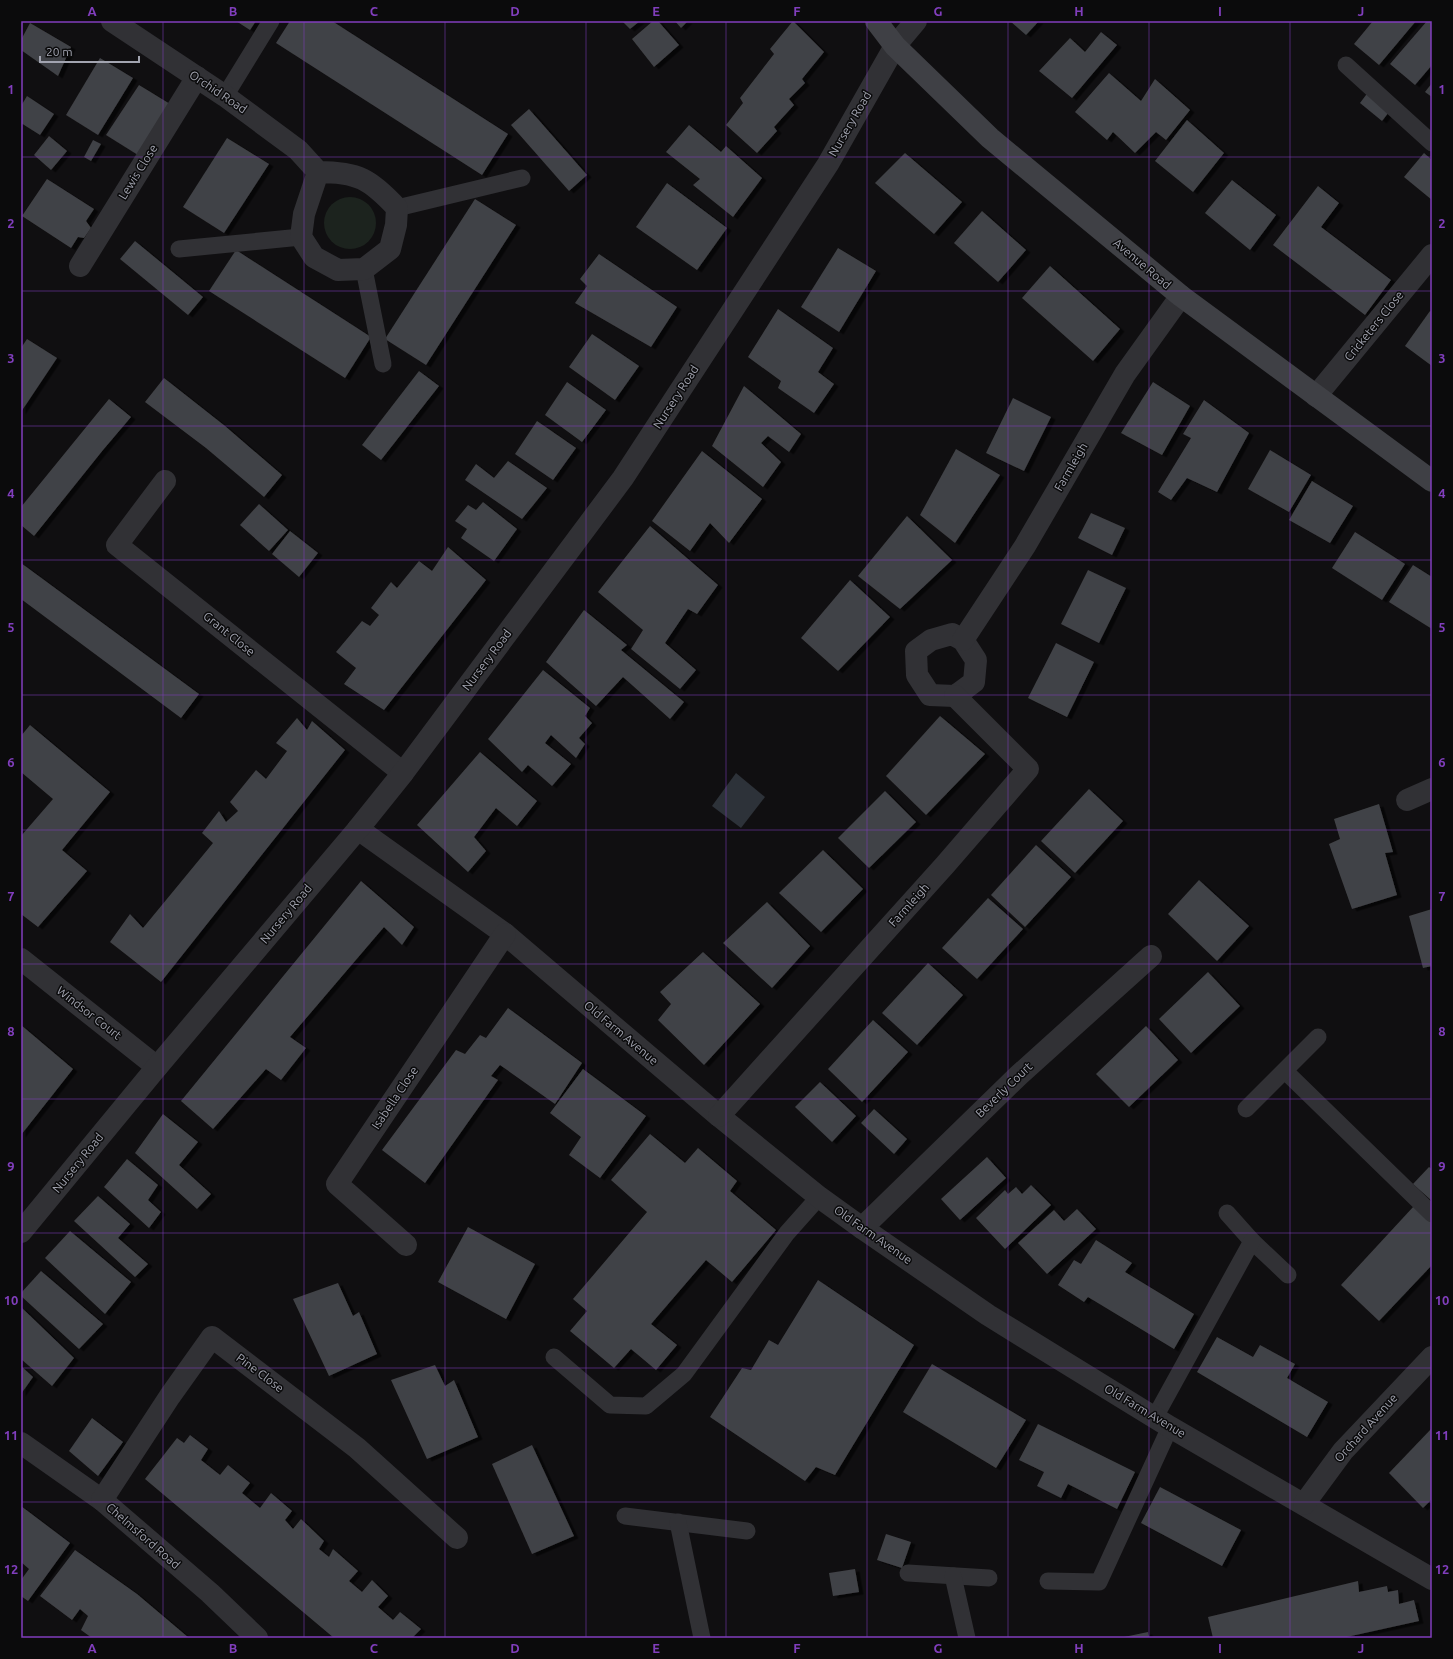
<svg xmlns="http://www.w3.org/2000/svg" width="1453" height="1659" viewBox="0 0 1453 1659" font-family="Ubuntu,sans-serif">
<defs>
<filter id="shadow"><feDropShadow dx="4.5" dy="2.5" stdDeviation="0" flood-color="#0009"/></filter>
</defs>
<rect width="100%" height="100%" fill="#100f11"/>
<!-- green -->
<circle fill="#1c231e" cx="350" cy="223" r="26"/>
<!-- water -->
<polygon fill="#2d3239" points="736,773 765,797 741,828 712,806"/>
<!-- building -->
<g fill="#414246" filter="url(#shadow)">
<polygon points="236,21 256,21 250,30"/>
<polygon points="290,21 332,21 508,134 482,175 276,43"/>
<polygon points="622,21 640,21 630,29"/>
<polygon points="653,21 658,21 679,45 654,67 632,39"/>
<polygon points="675,21 688,21 681,28"/>
<polygon points="793,21 824,52 802,79 805,83 789,99 794,105 774,127 777,131 757,153 726,125 743,103 740,98 774,54 770,49"/>
<polygon points="1010,21 1039,21 1026,35"/>
<polygon points="1373,21 1416,21 1379,65 1354,44"/>
<polygon points="1427,21 1432,21 1432,65 1415,85 1390,64"/>
<polygon points="30,23 71,47 58,76 21,50 21,40"/>
<polygon points="1101,32 1117,45 1072,98 1039,71 1070,38 1085,52"/>
<polygon points="100,58 133,78 98,135 66,115"/>
<polygon points="1109,73 1141,101 1155,79 1190,110 1166,140 1156,132 1135,153 1113,132 1107,140 1075,112"/>
<polygon points="1432,83 1432,97 1425,92"/>
<polygon points="139,85 170,104 138,155 106,135"/>
<polygon points="1369,91 1392,108 1382,121 1360,103"/>
<polygon points="27,96 54,114 40,135 21,123 21,106"/>
<polygon points="529,109 587,175 569,191 511,125"/>
<polygon points="1187,120 1224,153 1193,192 1155,161"/>
<polygon points="689,125 721,152 726,146 762,178 733,217 693,185 700,179 666,152"/>
<polygon points="49,136 67,151 51,170 34,155"/>
<polygon points="227,138 269,164 224,233 183,207"/>
<polygon points="93,140 101,144 91,161 84,157"/>
<polygon points="905,153 962,202 934,234 875,183"/>
<polygon points="1424,153 1432,160 1432,200 1404,177"/>
<polygon points="47,179 94,209 86,221 91,228 84,238 78,237 71,248 22,216"/>
<polygon points="1232,180 1276,215 1250,250 1205,213"/>
<polygon points="667,183 727,228 697,270 636,227"/>
<polygon points="1318,186 1339,203 1321,227 1391,280 1365,315 1273,245"/>
<polygon points="475,199 516,225 426,365 385,339"/>
<polygon points="982,211 1026,250 998,282 954,243"/>
<polygon points="135,241 203,297 188,315 120,259"/>
<polygon points="838,248 876,271 839,332 801,307"/>
<polygon points="236,250 371,337 345,378 209,291"/>
<polygon points="599,254 677,307 651,347 575,303 587,286 580,279"/>
<polygon points="1050,266 1120,329 1093,361 1022,298"/>
<polygon points="778,309 833,348 818,372 834,384 814,413 778,388 781,381 748,357"/>
<polygon points="1430,311 1432,312 1432,366 1405,346"/>
<polygon points="592,334 639,366 615,400 569,367"/>
<polygon points="27,339 57,358 21,412 21,348"/>
<polygon points="419,371 439,386 381,460 362,445"/>
<polygon points="164,378 225,426 282,475 264,497 206,448 145,402"/>
<polygon points="567,382 606,410 582,442 545,415"/>
<polygon points="1153,382 1190,406 1162,455 1121,433"/>
<polygon points="744,386 801,434 789,452 768,436 761,443 781,462 763,487 712,446"/>
<polygon points="1013,398 1051,417 1024,471 986,453"/>
<polygon points="109,399 131,417 103,450 34,536 21,525 21,507"/>
<polygon points="1204,400 1249,433 1217,492 1187,478 1171,500 1158,492 1191,438 1183,434"/>
<polygon points="537,421 576,448 553,480 515,454"/>
<polygon points="956,449 1000,475 955,543 920,515"/>
<polygon points="1270,450 1311,475 1289,512 1248,489"/>
<polygon points="702,451 762,499 729,543 710,523 690,551 652,521"/>
<polygon points="508,461 547,488 522,519 465,480 476,464 494,478"/>
<polygon points="1312,481 1353,506 1330,543 1289,520"/>
<polygon points="483,502 517,529 494,561 461,538 467,529 455,521 468,505 476,510"/>
<polygon points="259,504 288,530 269,551 240,525"/>
<polygon points="1091,513 1125,528 1112,555 1078,538"/>
<polygon points="907,516 952,560 900,609 858,576"/>
<polygon points="650,526 718,585 697,614 688,609 665,643 696,670 680,689 631,649 643,630 598,592"/>
<polygon points="290,531 318,553 299,577 272,554"/>
<polygon points="1355,532 1405,564 1382,600 1332,568"/>
<polygon points="448,547 486,580 384,710 344,684 356,668 336,652 362,621 370,626 379,615 371,608 391,582 397,588 419,561 432,571"/>
<polygon points="21,563 199,694 181,718 21,599"/>
<polygon points="1413,565 1432,577 1432,629 1389,602"/>
<polygon points="1088,570 1126,588 1099,643 1061,624"/>
<polygon points="850,580 890,617 838,671 801,638"/>
<polygon points="584,610 627,645 621,650 684,702 670,719 623,677 596,706 546,662"/>
<polygon points="1056,643 1094,662 1067,717 1028,698"/>
<polygon points="543,670 590,708 585,716 592,723 579,738 585,744 576,758 551,735 545,743 571,764 552,786 528,765 522,772 488,739"/>
<polygon points="940,716 985,754 926,815 886,776"/>
<polygon points="297,718 307,730 312,721 345,750 161,982 110,942 130,914 143,928 213,843 202,833 219,811 226,822 238,811 230,802 256,770 266,779 287,751 276,743"/>
<polygon points="30,725 110,792 62,850 87,871 38,927 21,914 21,836 53,799 21,772 21,736"/>
<polygon points="480,752 537,801 517,826 496,808 474,837 486,851 468,872 417,825"/>
<polygon points="1089,789 1123,821 1075,873 1041,841"/>
<polygon points="885,791 916,822 869,868 838,838"/>
<polygon points="1379,804 1393,852 1385,853 1397,895 1352,909 1329,844 1340,839 1334,819"/>
<polygon points="1036,845 1071,877 1025,927 991,895"/>
<polygon points="823,850 863,889 821,932 779,893"/>
<polygon points="1199,880 1249,926 1217,961 1168,914"/>
<polygon points="361,881 414,927 402,945 384,927 290,1037 306,1048 281,1080 266,1069 213,1129 181,1101"/>
<polygon points="988,898 1023,929 977,979 942,948"/>
<polygon points="767,902 810,946 772,988 723,943"/>
<polygon points="1432,909 1432,966 1423,968 1409,916"/>
<polygon points="703,952 760,1004 704,1065 658,1020 671,1004 660,992"/>
<polygon points="928,963 963,995 917,1045 882,1013"/>
<polygon points="1208,972 1240,1006 1191,1053 1159,1019"/>
<polygon points="508,1008 582,1063 555,1104 500,1065 491,1076 498,1080 425,1183 382,1150 456,1050 465,1054 480,1035 486,1038"/>
<polygon points="873,1020 908,1052 862,1102 828,1069"/>
<polygon points="21,1025 73,1069 21,1135"/>
<polygon points="1146,1026 1178,1060 1129,1107 1096,1074"/>
<polygon points="583,1069 646,1116 600,1178 569,1155 581,1137 550,1113"/>
<polygon points="820,1082 856,1116 832,1142 795,1107"/>
<polygon points="874,1109 907,1139 894,1154 861,1123"/>
<polygon points="163,1114 198,1142 179,1165 211,1194 197,1209 135,1153"/>
<polygon points="650,1134 685,1163 698,1148 737,1181 730,1191 776,1230 732,1282 706,1260 651,1324 677,1345 656,1370 631,1349 614,1368 570,1331 587,1311 573,1299 647,1212 611,1180"/>
<polygon points="987,1157 1006,1178 960,1220 941,1199"/>
<polygon points="127,1159 158,1185 148,1200 161,1212 149,1228 104,1187"/>
<polygon points="1429,1167 1432,1169 1432,1201 1413,1184"/>
<polygon points="1031,1185 1051,1205 1005,1249 976,1218 1005,1190 1008,1194 1016,1187 1022,1194"/>
<polygon points="98,1196 130,1224 118,1238 148,1264 135,1277 74,1221"/>
<polygon points="1414,1206 1432,1223 1432,1265 1379,1321 1341,1285"/>
<polygon points="1077,1209 1096,1229 1047,1274 1018,1243 1054,1210 1064,1221"/>
<polygon points="468,1227 535,1264 506,1319 438,1282"/>
<polygon points="70,1231 131,1282 105,1314 45,1258"/>
<polygon points="1096,1240 1132,1263 1125,1272 1194,1314 1174,1349 1088,1297 1084,1302 1058,1285 1074,1260 1081,1264"/>
<polygon points="41,1271 103,1324 79,1349 21,1296 21,1293"/>
<polygon points="818,1280 914,1345 835,1475 816,1467 805,1481 710,1417 742,1368 751,1370 769,1340 778,1345"/>
<polygon points="338,1283 353,1316 359,1312 377,1354 329,1376 293,1299"/>
<polygon points="21,1307 74,1358 52,1386 21,1359"/>
<polygon points="1217,1337 1253,1357 1260,1345 1295,1364 1287,1378 1328,1402 1307,1437 1197,1372"/>
<polygon points="932,1364 1026,1420 996,1468 903,1412"/>
<polygon points="435,1365 445,1386 454,1380 478,1437 427,1459 391,1380"/>
<polygon points="21,1366 33,1377 21,1394"/>
<polygon points="92,1418 123,1442 98,1476 69,1451"/>
<polygon points="1038,1424 1135,1472 1117,1509 1068,1484 1061,1498 1037,1486 1044,1472 1019,1460"/>
<polygon points="1432,1428 1432,1499 1423,1508 1389,1473"/>
<polygon points="190,1435 208,1449 201,1460 220,1475 228,1465 250,1483 242,1493 260,1508 271,1493 292,1511 285,1520 293,1529 301,1519 324,1541 319,1549 329,1557 333,1549 358,1571 349,1581 362,1592 372,1580 388,1596 378,1607 393,1620 400,1612 421,1629 413,1637 414,1638 334,1638 145,1479 177,1438 184,1443"/>
<polygon points="532,1445 574,1536 532,1554 492,1464"/>
<polygon points="1160,1487 1241,1530 1222,1566 1141,1523"/>
<polygon points="21,1506 70,1543 28,1601 21,1596 21,1580 29,1569 21,1562"/>
<polygon points="886,1534 911,1542 902,1568 877,1560"/>
<polygon points="75,1550 137,1594 189,1638 92,1638 81,1630 88,1616 80,1609 72,1620 40,1596"/>
<polygon points="855,1569 859,1592 833,1596 829,1573"/>
<polygon points="1358,1581 1359,1592 1387,1586 1388,1592 1398,1590 1399,1604 1414,1600 1419,1621 1342,1638 1213,1638 1208,1617"/>
<polygon points="1148,1632 1149,1638 1124,1638 1124,1637"/>
</g>
<g fill="none" stroke-linecap="round" stroke-linejoin="round">
<!-- lane -->
<g stroke="#313135" stroke-width="17">
<polyline points="1346,65 1432,143"/>
<polyline points="225,96 271,21"/>
<polyline points="397,208 522,178"/>
<polyline points="179,249 301,237"/>
<polyline points="364,269 383,364"/>
<polyline points="1285,1071 1432,1214"/>
<polyline points="1246,1109 1318,1037"/>
<polyline points="1227,1213 1252,1241 1288,1275"/>
<polyline points="554,1357 610,1405 646,1406 684,1374 787,1233 819,1197"/>
<polyline points="1155,1417 1252,1241"/>
<polyline points="625,1516 747,1531"/>
<polyline points="678,1522 702,1638"/>
<polyline points="908,1573 989,1578"/>
<polyline points="953,1576 967,1638"/>
<polyline points="1048,1581 1099,1582 1170,1427"/>
</g>
<!-- street -->
<g stroke="#313135" stroke-width="22">
<path d="M 112,21 L 225,96 L 298,150 L 318,172 C 358,172 370,179 397,208 L 396,225 L 390,249 L 364,269 L 338,270 L 314,257 L 301,237 L 304,214 L 318,172"/>
<polyline points="80,266 197,77"/>
<polyline points="1316,396 1432,255"/>
<polyline points="165,481 117,545 403,773"/>
<polygon points="952,634 963,640 976,660 974,682 955,696 930,695 917,675 916,651 931,640"/>
<polyline points="963,640 1025,546 1125,374 1181,296"/>
<polyline points="1407,800 1432,789"/>
<polyline points="358,829 505,934 719,1116 819,1197 862,1228 988,1315 1170,1427 1432,1579"/>
<polyline points="21,959 157,1067"/>
<polyline points="719,1116 945,865 1028,769 955,696"/>
<polyline points="862,1228 1019,1075 1151,956"/>
<polyline points="21,1232 157,1067 358,829 403,773 623,478 828,164 895,46 916,21"/>
<polyline points="406,1245 337,1184 505,934"/>
<polyline points="21,1443 102,1500 210,1593 257,1638"/>
<polyline points="102,1500 170,1396 212,1337 357,1448 457,1538"/>
<polyline points="1304,1504 1343,1451 1432,1357"/>
</g>
<!-- secondary -->
<polyline stroke="#3f4045" stroke-width="22" points="876,21 895,46 990,138 1181,296 1432,481"/>
</g>
<!-- grid -->
<path fill="none" stroke="#813ebd" stroke-width="1" stroke-opacity="0.55" d="M 163,21 L 163,1638M 304,21 L 304,1638M 445,21 L 445,1638M 586,21 L 586,1638M 726,21 L 726,1638M 867,21 L 867,1638M 1008,21 L 1008,1638M 1149,21 L 1149,1638M 1290,21 L 1290,1638M 21,157 L 1432,157M 21,291 L 1432,291M 21,426 L 1432,426M 21,560 L 1432,560M 21,695 L 1432,695M 21,830 L 1432,830M 21,964 L 1432,964M 21,1099 L 1432,1099M 21,1233 L 1432,1233M 21,1368 L 1432,1368M 21,1502 L 1432,1502"/>
<g text-anchor="middle" stroke-width="3" stroke-linejoin="round" paint-order="stroke">
<!-- street labels -->
<g font-size="12" fill="#a2a4b0" stroke="#0b0b0c">
<text transform="translate(218 92) rotate(34)" y="4">Orchid Road</text>
<text transform="translate(850 124) rotate(-60)" y="4">Nursery Road</text>
<text transform="translate(138 172) rotate(-58)" y="4">Lewis Close</text>
<text transform="translate(1142 264) rotate(40)" y="4">Avenue Road</text>
<text transform="translate(1374 326) rotate(-51)" y="4">Cricketers Close</text>
<text transform="translate(676 397) rotate(-57)" y="4">Nursery Road</text>
<text transform="translate(1071 467) rotate(-60)" y="4">Farmleigh</text>
<text transform="translate(229 634) rotate(39)" y="4">Grant Close</text>
<text transform="translate(487 660) rotate(-53)" y="4">Nursery Road</text>
<text transform="translate(909 905) rotate(-48)" y="4">Farmleigh</text>
<text transform="translate(286 914) rotate(-50)" y="4">Nursery Road</text>
<text transform="translate(89 1013) rotate(38)" y="4">Windsor Court</text>
<text transform="translate(621 1033) rotate(40)" y="4">Old Farm Avenue</text>
<text transform="translate(1004 1090) rotate(-44)" y="4">Beverly Court</text>
<text transform="translate(395 1098) rotate(-56)" y="4">Isabella Close</text>
<text transform="translate(78 1163) rotate(-51)" y="4">Nursery Road</text>
<text transform="translate(873 1235) rotate(35)" y="4">Old Farm Avenue</text>
<text transform="translate(260 1373) rotate(37)" y="4">Pine Close</text>
<text transform="translate(1145 1411) rotate(31)" y="4">Old Farm Avenue</text>
<text transform="translate(1366 1428) rotate(-48)" y="4">Orchard Avenue</text>
<text transform="translate(143 1536) rotate(41)" y="4">Chelmsford Road</text>
</g>
</g>
<!-- border -->
<rect width="1453" height="1659" fill="none" stroke="#0b0b0c" stroke-width="44"/>
<!-- scale -->
<path d="M40 56v6h99v-6" fill="none" stroke="#a2a4b0" stroke-width="2"/>
<text x="46" y="56" font-size="12" fill="#a2a4b0" stroke="#0b0b0c" stroke-width="3" paint-order="stroke">20 m</text>
<rect x="22" y="22" width="1409" height="1615" fill="none" stroke="#813ebd" stroke-width="1.5"/>
<g font-size="13" text-anchor="middle" font-weight="bold" fill="#813ebd">
<text x="92" y="16">A</text>
<text x="233" y="16">B</text>
<text x="374" y="16">C</text>
<text x="515" y="16">D</text>
<text x="656" y="16">E</text>
<text x="797" y="16">F</text>
<text x="938" y="16">G</text>
<text x="1079" y="16">H</text>
<text x="1220" y="16">I</text>
<text x="1361" y="16">J</text>
<text x="11" y="94">1</text>
<text x="1442" y="94">1</text>
<text x="11" y="228">2</text>
<text x="1442" y="228">2</text>
<text x="11" y="363">3</text>
<text x="1442" y="363">3</text>
<text x="11" y="498">4</text>
<text x="1442" y="498">4</text>
<text x="11" y="632">5</text>
<text x="1442" y="632">5</text>
<text x="11" y="767">6</text>
<text x="1442" y="767">6</text>
<text x="11" y="901">7</text>
<text x="1442" y="901">7</text>
<text x="11" y="1036">8</text>
<text x="1442" y="1036">8</text>
<text x="11" y="1171">9</text>
<text x="1442" y="1171">9</text>
<text x="11" y="1305">10</text>
<text x="1442" y="1305">10</text>
<text x="11" y="1440">11</text>
<text x="1442" y="1440">11</text>
<text x="11" y="1574">12</text>
<text x="1442" y="1574">12</text>
<text x="92" y="1653">A</text>
<text x="233" y="1653">B</text>
<text x="374" y="1653">C</text>
<text x="515" y="1653">D</text>
<text x="656" y="1653">E</text>
<text x="797" y="1653">F</text>
<text x="938" y="1653">G</text>
<text x="1079" y="1653">H</text>
<text x="1220" y="1653">I</text>
<text x="1361" y="1653">J</text>
</g>
</svg>
